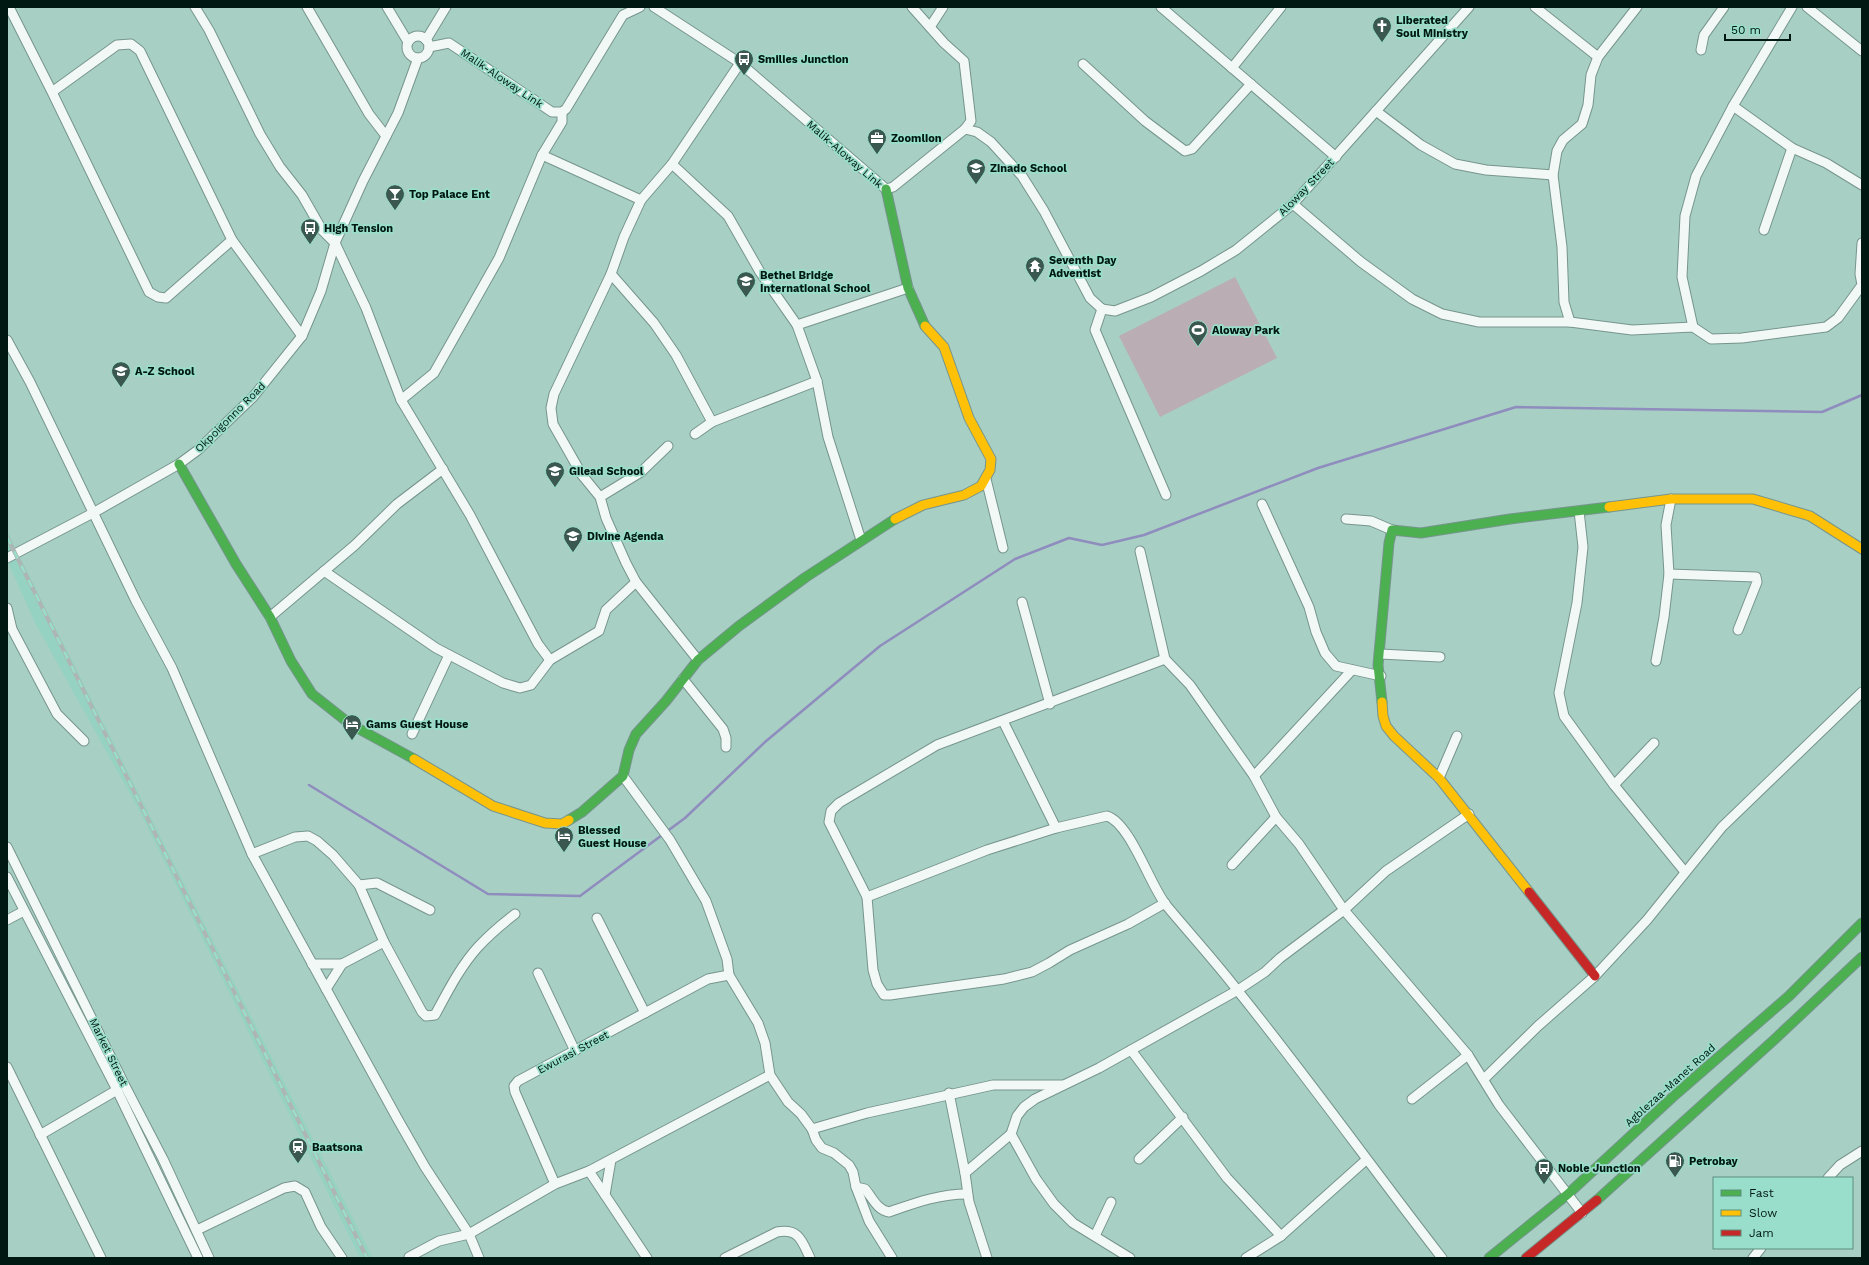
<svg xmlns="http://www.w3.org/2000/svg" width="1869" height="1265" viewBox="0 0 1869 1265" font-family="'Work Sans',sans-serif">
<rect width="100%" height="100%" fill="#a8cfc4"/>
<!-- built -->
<polygon fill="#95d2c1" points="7,531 148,812 373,1258 360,1258 140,812 35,623 7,560"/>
<!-- green -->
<polygon fill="#baadb4" points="1235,277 1277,358 1160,417 1119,336"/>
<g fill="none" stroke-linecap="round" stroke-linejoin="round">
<!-- stream -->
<polyline stroke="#8f8cbe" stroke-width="2.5" points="309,785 488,894 580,896 685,818 765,742 880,646 1015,559 1069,538 1102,545 1144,535 1318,468 1516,407 1822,412 1862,395"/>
<!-- street casing -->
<g stroke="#76958d" stroke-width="11">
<g id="street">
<polyline points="9,7 52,92 149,292 158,297 166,298 232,240 140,51 131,44 117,45 52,92"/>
<polyline points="195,7 209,30 260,134 280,167 302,195 322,230 335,243 366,308 401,400 470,515 538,644 550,660"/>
<polyline points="307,7 369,114 386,136"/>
<polyline points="387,7 408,42"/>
<polyline points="654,7 740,63 886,189 893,187 965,129 977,132 991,142 1022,176 1044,211 1090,298 1102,309"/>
<polyline points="912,7 944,43 964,61 971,121 965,129"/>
<polyline points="1161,7 1336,157"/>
<polyline points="1535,7 1598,57"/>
<polyline points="1807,7 1862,51"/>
<polyline points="930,27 943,7"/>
<circle cx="418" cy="47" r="11"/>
<polyline points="426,40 446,7"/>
<polyline points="429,47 449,43 552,112 562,112 566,109 623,15 640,7"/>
<polyline points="1701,50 1704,35 1724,7"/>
<polyline points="1083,64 1145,121 1185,151 1192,149 1251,84"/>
<polyline points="1232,68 1281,7"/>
<polyline points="1733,106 1792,148 1826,163 1862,185"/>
<polyline points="1376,111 1421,145 1455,164 1486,170 1553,175"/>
<polyline points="542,155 641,200"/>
<polyline points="672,164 728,216 760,272 797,325 817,381 828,437 861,540"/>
<polyline points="1293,204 1361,262 1412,299 1442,314 1479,322 1570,322 1632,330 1693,327 1711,339 1742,338 1826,327 1838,318 1862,285 1860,274 1862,243"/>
<polyline points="1764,230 1792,148"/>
<polyline points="232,240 302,336"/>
<polyline points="611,274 654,323 676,355 712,422"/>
<polyline points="1102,309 1115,311 1151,297 1201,271 1236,250 1293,204 1469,7"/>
<polyline points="1102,309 1095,330 1166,495"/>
<polyline points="1570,322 1564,302 1562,247 1553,175 1557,151 1563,140 1582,124 1588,105 1591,75 1598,57 1637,7"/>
<polyline points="797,325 908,288"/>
<polyline points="1693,327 1682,277 1685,216 1696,176 1733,106 1792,7"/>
<polyline points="7,340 30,382 136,601 172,668 252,854 397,1118 425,1167 469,1234 479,1258"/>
<polyline points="401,400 434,373 499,258 542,155 562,122 562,112"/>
<polyline points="695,434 712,422 817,381"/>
<polyline points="986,479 1003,548"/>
<polyline points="600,497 641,472 668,446"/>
<polyline points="1262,504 1309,607 1316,632 1325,653 1336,666 1381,676"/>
<polyline points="1579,511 1583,547 1577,603 1559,693 1564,716 1614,785 1685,872"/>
<polyline points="1346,519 1371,521 1392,530"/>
<polyline points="1140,551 1165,659 1190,685 1254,776 1276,817 1299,844 1344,910 1468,1055 1499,1105 1582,1213"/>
<polyline points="7,558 93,513 179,464 198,450 253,397 302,336 321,291 335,243 363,181 398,113 418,58"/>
<polyline points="324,571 436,648 503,683 520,688 531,685 550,660 599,631 606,610 636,582"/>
<polyline points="1669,574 1756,577 1757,582 1738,630"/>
<polyline points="1022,602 1050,704"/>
<polyline points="7,608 12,629 57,714 84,741"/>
<polyline points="270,617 355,545 397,504 443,469"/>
<polyline points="1380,654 1440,657"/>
<polyline points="698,660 636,582 626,563 606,518 600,497 582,475 553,424 551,408 554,394 611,274 624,237 641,200 672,164 740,63"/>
<polyline points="1656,661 1664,617 1669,574 1666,525 1671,499"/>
<polyline points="683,679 723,729 726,738 726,747"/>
<polyline points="1003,721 1056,828"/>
<polyline points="412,734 449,655"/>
<polyline points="623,776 670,840 706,901 727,959 729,975 758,1023 765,1043 770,1075 788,1102 801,1114 812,1129 816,1140 822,1148 834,1153 849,1165 853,1172 856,1187 869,1221 892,1258"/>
<polyline points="1254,776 1352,670"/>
<polyline points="1439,778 1457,736"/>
<polyline points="1614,785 1654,743"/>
<polyline points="7,847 125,1086 163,1159 209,1258"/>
<path d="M 252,854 L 295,837 L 308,836 L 317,841 L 333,855 L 359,885 L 384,942 L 422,1012 L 426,1016 L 435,1015 C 448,991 460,967 478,947 C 489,935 502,924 515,914"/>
<polyline points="1232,865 1276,817"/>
<polyline points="7,877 117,1090 198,1258"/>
<polyline points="359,885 377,883 430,910"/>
<path d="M 867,897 L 987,850 L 1056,828 L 1107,816 C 1130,823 1150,885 1166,905 C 1190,934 1215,961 1238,991 C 1308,1078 1373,1169 1442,1258"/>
<polyline points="1165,903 1128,924 1070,950 1049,963 1032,972 1004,979 890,995 884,995 877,984 873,970 867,897 829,822 831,811 839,803 937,745 1165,659"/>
<polyline points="597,918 645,1013"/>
<polyline points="7,920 24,911"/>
<polyline points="312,964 342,964 384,942"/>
<polyline points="538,973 575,1051"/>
<polyline points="326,989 342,964"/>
<polyline points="1131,1050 1227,1178 1281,1236"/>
<polyline points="7,1067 101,1258"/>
<polyline points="1484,1079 1538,1026 1595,976 1647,920 1722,827 1862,692"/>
<polyline points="949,1093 965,1173"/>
<polyline points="1412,1099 1468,1055"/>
<polyline points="812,1129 867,1113 993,1085 1062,1085"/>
<polyline points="1011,1134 1036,1179 1054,1204 1073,1223 1130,1258"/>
<polyline points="40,1135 117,1090"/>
<polyline points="1139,1159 1183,1117"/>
<polyline points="589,1171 647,1258"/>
<polyline points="1828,1178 1840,1165 1862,1151"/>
<polyline points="555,1184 515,1092 514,1086 518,1081 708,979 729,975"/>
<path d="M 856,1187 L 865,1189 C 872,1197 877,1210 889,1212 C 915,1203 939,1194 967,1194"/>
<polyline points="605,1195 611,1160"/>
<polyline points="197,1230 284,1188 295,1186 305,1192 321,1227 342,1258"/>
<polyline points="1095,1236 1111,1202"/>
<polyline points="409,1257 439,1241 469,1234 555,1184 589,1171 770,1075"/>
<path d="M 725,1258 L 777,1232 C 799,1228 802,1241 810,1258"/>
<polyline points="987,1258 969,1202 965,1173 1011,1134 1017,1116 1024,1107 1035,1099 1099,1068 1238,990 1265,972 1280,958 1344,910 1386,871 1469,814"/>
<polyline points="1246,1258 1281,1236 1366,1160"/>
<polyline points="1753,1258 1761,1248"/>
</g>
</g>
<!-- fast casing -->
<g stroke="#76958d" stroke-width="11">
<g id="fast">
<polyline points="886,189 908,288 925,326"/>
<polyline points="179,464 236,564 270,617 291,661 312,694 350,724 414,759"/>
<polyline points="1382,702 1378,665 1389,543 1392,530 1421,533 1510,519 1609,507"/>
<polyline points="569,820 582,812 623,776 629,750 636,734 666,701 698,660 739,626 806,577 895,519"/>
<polyline points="1597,1200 1775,1039 1862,957"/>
<polyline points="1489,1258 1568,1194 1676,1094 1789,996 1862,923"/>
</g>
</g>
<!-- slow casing -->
<g stroke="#76958d" stroke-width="11">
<g id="slow">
<polyline points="1609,507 1671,499 1753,499 1810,516 1862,549"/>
<polyline points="895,519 923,505 964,495 981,486 990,470 991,459 969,418 944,347 925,326"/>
<polyline points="1382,702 1383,716 1386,726 1394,736 1439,778 1529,892"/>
<polyline points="414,759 493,806 545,823 562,824 569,820"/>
</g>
</g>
<!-- jam casing -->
<g stroke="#76958d" stroke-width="11">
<g id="jam">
<polyline points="1529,892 1595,976"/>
<polyline points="1526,1258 1597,1200"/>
</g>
</g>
<!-- street -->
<use href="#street" stroke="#f2f8f6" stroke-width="9"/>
<!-- fast -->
<use href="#fast" stroke="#4caf50" stroke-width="9"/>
<!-- slow -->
<use href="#slow" stroke="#ffc107" stroke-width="9"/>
<!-- jam -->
<use href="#jam" stroke="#c62828" stroke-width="9"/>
<!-- rail casing -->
<g stroke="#adb6b4" stroke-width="4">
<polyline id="rail" points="7,537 367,1258"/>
</g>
<!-- rail -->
<use href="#rail" stroke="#99deca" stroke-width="2.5" stroke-dasharray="8" stroke-linecap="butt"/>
</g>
<!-- icons -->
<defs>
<g id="church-pin" transform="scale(1)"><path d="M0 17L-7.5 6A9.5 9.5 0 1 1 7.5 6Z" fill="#3b5850" stroke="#99deca"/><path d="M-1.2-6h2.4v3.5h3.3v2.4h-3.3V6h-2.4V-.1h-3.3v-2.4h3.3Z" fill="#fff"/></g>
<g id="bus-pin" transform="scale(1)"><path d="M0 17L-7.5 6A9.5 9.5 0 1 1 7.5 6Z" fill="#3b5850" stroke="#99deca"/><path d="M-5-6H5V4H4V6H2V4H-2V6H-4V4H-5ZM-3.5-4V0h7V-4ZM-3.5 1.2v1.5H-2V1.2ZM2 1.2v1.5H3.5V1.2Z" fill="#fff"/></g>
<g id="office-pin" transform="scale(1)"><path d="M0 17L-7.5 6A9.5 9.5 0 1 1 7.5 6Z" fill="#3b5850" stroke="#99deca"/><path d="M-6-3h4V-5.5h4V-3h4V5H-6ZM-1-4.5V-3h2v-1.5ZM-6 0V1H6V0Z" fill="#fff"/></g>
<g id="school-pin" transform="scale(1)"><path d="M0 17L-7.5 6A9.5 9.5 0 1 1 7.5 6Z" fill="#3b5850" stroke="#99deca"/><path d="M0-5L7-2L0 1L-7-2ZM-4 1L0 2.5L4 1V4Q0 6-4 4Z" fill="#fff"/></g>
<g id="bar-pin" transform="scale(1)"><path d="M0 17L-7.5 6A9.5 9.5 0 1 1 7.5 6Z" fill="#3b5850" stroke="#99deca"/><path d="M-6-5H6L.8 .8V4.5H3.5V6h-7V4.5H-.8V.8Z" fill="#fff"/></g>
<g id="temple-pin" transform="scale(1)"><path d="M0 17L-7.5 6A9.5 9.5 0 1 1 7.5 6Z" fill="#3b5850" stroke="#99deca"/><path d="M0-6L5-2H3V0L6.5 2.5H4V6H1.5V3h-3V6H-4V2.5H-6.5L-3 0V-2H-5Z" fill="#fff"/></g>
<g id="stadium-pin" transform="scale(1)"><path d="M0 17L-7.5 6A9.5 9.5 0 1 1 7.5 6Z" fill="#3b5850" stroke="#99deca"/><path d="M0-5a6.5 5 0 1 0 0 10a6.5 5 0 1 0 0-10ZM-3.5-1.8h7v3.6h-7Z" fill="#fff"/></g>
<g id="hotel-pin" transform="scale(1)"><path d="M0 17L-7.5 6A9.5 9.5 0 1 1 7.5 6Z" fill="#3b5850" stroke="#99deca"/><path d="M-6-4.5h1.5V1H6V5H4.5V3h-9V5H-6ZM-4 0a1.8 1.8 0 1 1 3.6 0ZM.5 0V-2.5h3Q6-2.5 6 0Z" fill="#fff"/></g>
<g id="station-pin" transform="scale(1)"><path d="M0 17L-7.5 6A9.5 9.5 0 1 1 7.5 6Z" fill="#3b5850" stroke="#99deca"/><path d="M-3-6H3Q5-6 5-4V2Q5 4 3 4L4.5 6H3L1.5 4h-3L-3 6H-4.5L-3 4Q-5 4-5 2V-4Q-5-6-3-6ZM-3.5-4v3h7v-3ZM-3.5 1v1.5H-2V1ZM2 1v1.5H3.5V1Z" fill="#fff"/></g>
<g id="fuel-pin" transform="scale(1)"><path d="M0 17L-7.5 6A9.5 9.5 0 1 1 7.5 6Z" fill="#3b5850" stroke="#99deca"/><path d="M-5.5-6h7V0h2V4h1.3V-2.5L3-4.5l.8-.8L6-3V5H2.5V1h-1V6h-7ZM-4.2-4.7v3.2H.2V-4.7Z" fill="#fff"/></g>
</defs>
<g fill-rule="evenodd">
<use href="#church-pin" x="1382" y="26"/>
<use href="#bus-pin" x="744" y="59"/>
<use href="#office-pin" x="877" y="138"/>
<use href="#school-pin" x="976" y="168"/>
<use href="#bar-pin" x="395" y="194"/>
<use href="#bus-pin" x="310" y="228"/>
<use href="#temple-pin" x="1035" y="266"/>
<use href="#school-pin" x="746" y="281"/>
<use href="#stadium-pin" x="1198" y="330"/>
<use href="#school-pin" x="121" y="371"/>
<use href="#school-pin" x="555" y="471"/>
<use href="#school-pin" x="573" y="536"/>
<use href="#hotel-pin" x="352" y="724"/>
<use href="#hotel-pin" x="564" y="836"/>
<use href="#station-pin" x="298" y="1147"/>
<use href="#fuel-pin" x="1675" y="1161"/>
<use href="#bus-pin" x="1544" y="1168"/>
</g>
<g text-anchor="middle" stroke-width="3.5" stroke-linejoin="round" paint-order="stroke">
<!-- poi labels -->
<g font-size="11" font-weight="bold" fill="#001812" stroke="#99deca" text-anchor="start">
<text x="1396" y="24">Liberated<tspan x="1396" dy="13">Soul Ministry</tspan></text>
<text x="758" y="63">Smilies Junction</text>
<text x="891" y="142">Zoomlion</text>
<text x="990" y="172">Zinado School</text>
<text x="409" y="198">Top Palace Ent</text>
<text x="324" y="232">High Tension</text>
<text x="1049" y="264">Seventh Day<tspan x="1049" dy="13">Adventist</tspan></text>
<text x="760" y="279">Bethel Bridge<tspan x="760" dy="13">International School</tspan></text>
<text x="1212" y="334">Aloway Park</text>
<text x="135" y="375">A-Z School</text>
<text x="569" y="475">Gilead School</text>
<text x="587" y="540">Divine Agenda</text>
<text x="366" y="728">Gams Guest House</text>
<text x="578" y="834">Blessed<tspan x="578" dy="13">Guest House</tspan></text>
<text x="312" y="1151">Baatsona</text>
<text x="1689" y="1165">Petrobay</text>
<text x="1558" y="1172">Noble Junction</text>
</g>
<!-- street labels -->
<g font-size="11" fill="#001812" stroke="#99deca">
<text transform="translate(502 78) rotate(34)" y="4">Malik-Aloway Link</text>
<text transform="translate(845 154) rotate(41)" y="4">Malik-Aloway Link</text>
<text transform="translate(1306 187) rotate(-46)" y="4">Aloway Street</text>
<text transform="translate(230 417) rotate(-45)" y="4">Okpoigonno Road</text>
<text transform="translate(109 1052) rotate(64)" y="4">Market Street</text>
<text transform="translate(573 1052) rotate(-28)" y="4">Ewurasi Street</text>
<text transform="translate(1670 1085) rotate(-42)" y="4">Agblezaa-Manet Road</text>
</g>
</g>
<!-- border -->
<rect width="1869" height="1265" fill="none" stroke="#001812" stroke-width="16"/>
<!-- legend -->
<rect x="1713" y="1177" width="140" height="72" fill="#99deca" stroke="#5c8f80"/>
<rect x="1721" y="1190" width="20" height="6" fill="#4caf50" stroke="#5c8f80"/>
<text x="1749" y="1197" font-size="12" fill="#001812">Fast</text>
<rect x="1721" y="1210" width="20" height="6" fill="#ffc107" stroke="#5c8f80"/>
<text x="1749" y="1217" font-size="12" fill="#001812">Slow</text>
<rect x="1721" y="1230" width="20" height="6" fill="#c62828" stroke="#5c8f80"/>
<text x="1749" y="1237" font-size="12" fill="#001812">Jam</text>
<!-- scale -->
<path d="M1725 34v6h65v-6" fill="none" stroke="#001812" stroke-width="2"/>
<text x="1731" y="34" font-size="12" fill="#001812" stroke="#99deca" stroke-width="3" paint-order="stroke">50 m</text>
</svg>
